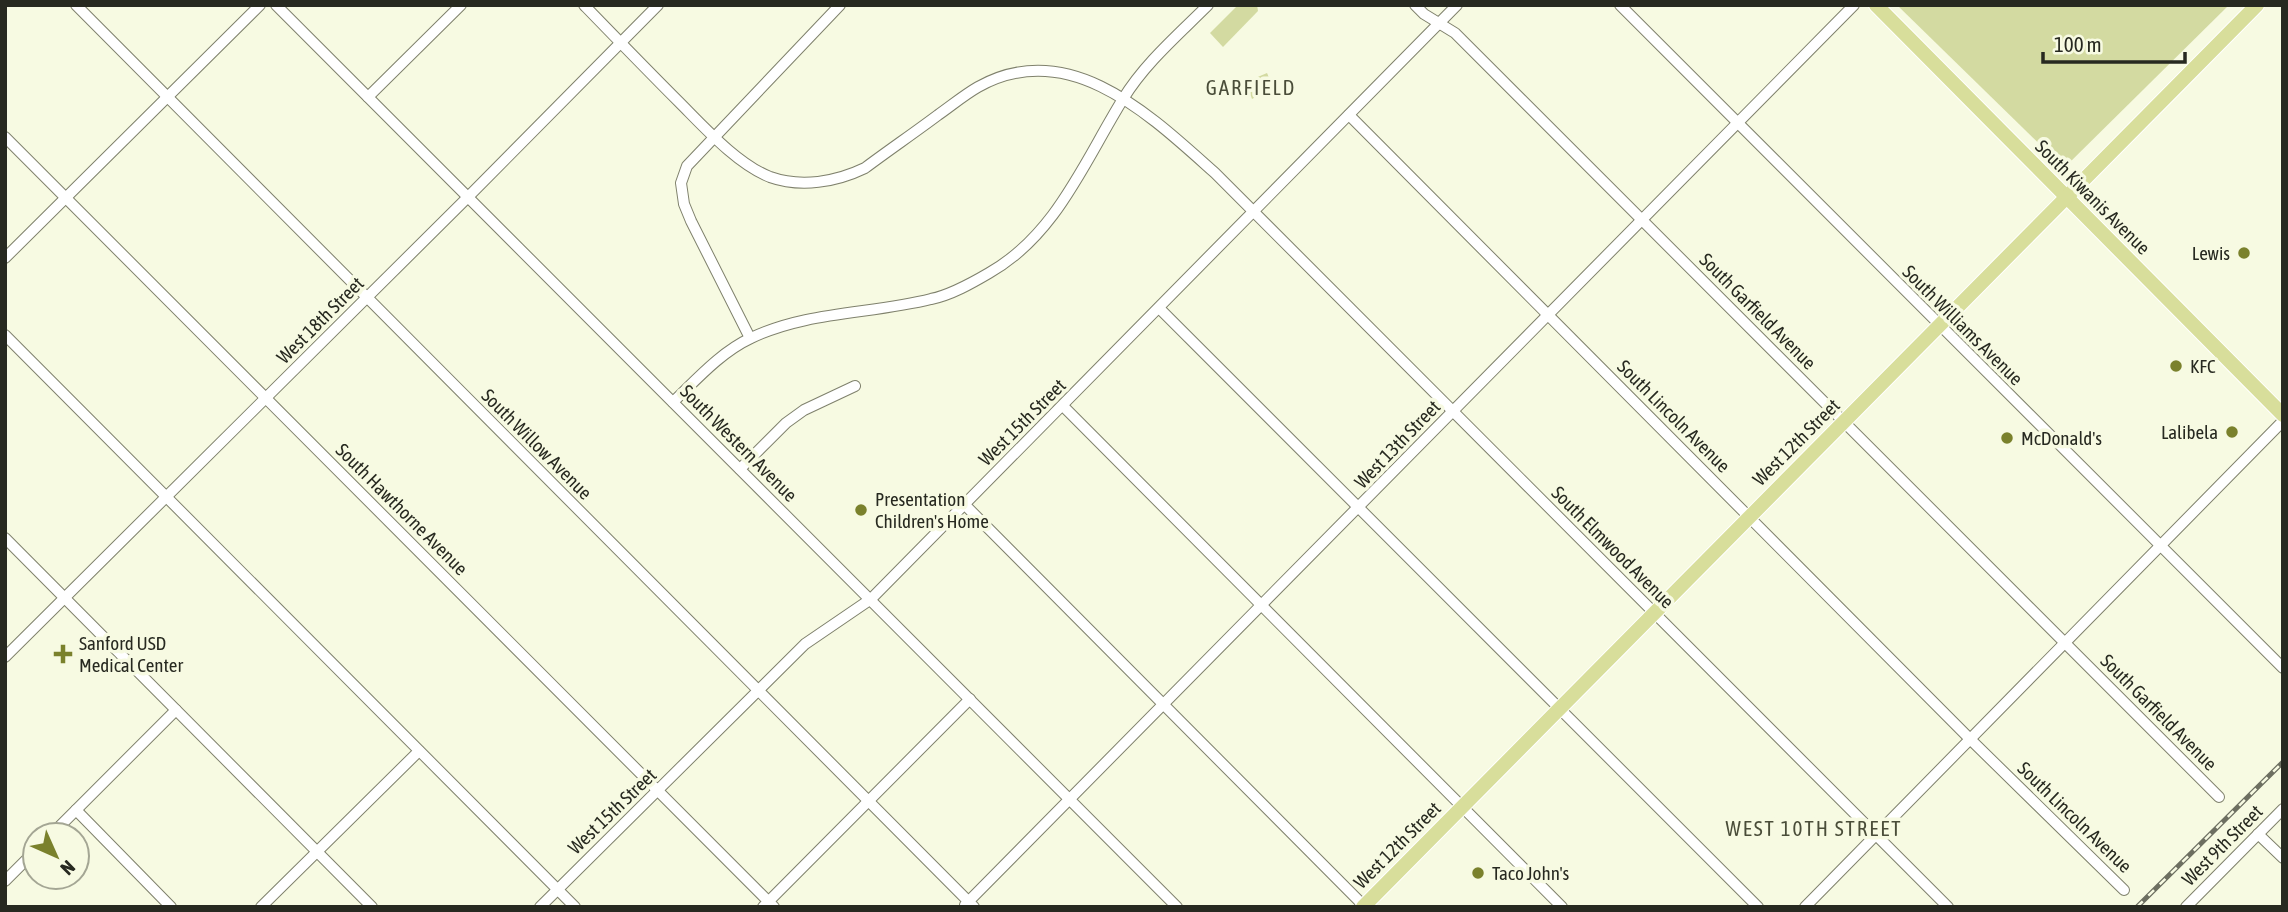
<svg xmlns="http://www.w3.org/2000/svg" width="2288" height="912" viewBox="0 0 2288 912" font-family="'Asap Condensed',sans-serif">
<rect width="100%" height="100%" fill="#f7fae2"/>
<!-- green -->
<g fill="#d3daa1">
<polygon points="1238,5 1257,5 1258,11 1223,47 1210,33"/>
<polygon points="1897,5 2229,5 2064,168"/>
<polygon points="1267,73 1273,87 1252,99 1246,82"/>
</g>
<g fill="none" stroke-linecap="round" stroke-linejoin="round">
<!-- minor casing -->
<g stroke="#7f816c" stroke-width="12">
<g id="minor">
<polyline points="76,5 974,907"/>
<polyline points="276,5 1177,907"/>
<path d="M 584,5 C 616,38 647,70 679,102 C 704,127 737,164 770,177 C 801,188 836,182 865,168 C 889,150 914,133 938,115 C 951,106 964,95 978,87 C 1069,36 1150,115 1215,173 L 1948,907"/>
<polyline points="1415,5 1424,14 1455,33 2219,797"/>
<polyline points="1620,5 2283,668"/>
<polyline points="368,97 461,5"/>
<polyline points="1349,115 1970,739 2124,890"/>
<polyline points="5,137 774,907"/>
<polyline points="5,258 260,5"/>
<polyline points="1159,308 1758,907"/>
<polyline points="5,335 575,907"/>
<polyline points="750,338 691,221 684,204 681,183 687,166 840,5"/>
<path d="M 673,402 C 697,379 721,352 751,338 C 807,311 872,314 931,299 C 951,295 972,283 989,273 C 1056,235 1084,162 1123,99 C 1145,63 1178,35 1208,5"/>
<polyline points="1063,406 1562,907"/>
<polyline points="740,469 786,423 804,410 855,386"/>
<polyline points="965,505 1365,907"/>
<polyline points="5,538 372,907"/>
<polyline points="5,657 468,197 658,5"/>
<polyline points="76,810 171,907"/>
<polyline points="2258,834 2283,858"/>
<polyline points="51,835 176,710"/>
<polyline points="5,881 35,851"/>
<polyline points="965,905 1854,5"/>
<polyline points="261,907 419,751"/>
<polyline points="540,907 805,644 871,599 1457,5"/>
<polyline points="763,907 970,699"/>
<polyline points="1805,907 2283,421"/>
<polyline points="2186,907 2283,809"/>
</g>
</g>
<!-- major casing -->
<g stroke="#fff" stroke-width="16">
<g id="major">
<polyline points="1876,5 2283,415"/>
<polyline points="1363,907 2257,5"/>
</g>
</g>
<!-- minor -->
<use href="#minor" stroke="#fff" stroke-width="10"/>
<!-- major -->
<use href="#major" stroke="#d8de9b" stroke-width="14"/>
<!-- rail casing -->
<g stroke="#6d6f61" stroke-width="5">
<polyline id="rail" points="2137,907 2283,762"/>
</g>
<!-- rail -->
<use href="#rail" stroke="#f7fae2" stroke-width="2.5" stroke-dasharray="8" stroke-linecap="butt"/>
</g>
<!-- markers -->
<g fill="#7a812c" stroke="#f7fae2" stroke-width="2.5">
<circle cx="2244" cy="253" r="7"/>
<circle cx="2176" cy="366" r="7"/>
<circle cx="2232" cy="432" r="7"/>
<circle cx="2007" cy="438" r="7"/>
<circle cx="861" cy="510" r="7"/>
<path d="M59.5 643.5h7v7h7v7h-7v7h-7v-7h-7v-7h7z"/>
<circle cx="1478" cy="873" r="7"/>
</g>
<g text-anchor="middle" stroke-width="7" stroke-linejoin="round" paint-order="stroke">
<!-- street labels -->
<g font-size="19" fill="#272920" stroke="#f7fae2">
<text transform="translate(2093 197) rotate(45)" y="7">South Kiwanis Avenue</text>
<text transform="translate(1758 311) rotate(45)" y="7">South Garfield Avenue</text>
<text transform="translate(320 320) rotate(-45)" y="7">West 18th Street</text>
<text transform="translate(1963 325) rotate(45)" y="7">South Williams Avenue</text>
<text transform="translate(1674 416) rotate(45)" y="7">South Lincoln Avenue</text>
<text transform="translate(1022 422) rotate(-45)" y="7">West 15th Street</text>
<text transform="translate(1796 442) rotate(-45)" y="7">West 12th Street</text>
<text transform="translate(739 443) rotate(45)" y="7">South Western Avenue</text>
<text transform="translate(537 444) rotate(45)" y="7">South Willow Avenue</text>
<text transform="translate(1397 444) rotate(-46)" y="7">West 13th Street</text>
<text transform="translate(402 509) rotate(45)" y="7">South Hawthorne Avenue</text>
<text transform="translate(1613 547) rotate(45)" y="7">South Elmwood Avenue</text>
<text transform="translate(2159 712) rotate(45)" y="7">South Garfield Avenue</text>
<text transform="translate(612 811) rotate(-44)" y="7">West 15th Street</text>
<text transform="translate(2075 817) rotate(44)" y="7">South Lincoln Avenue</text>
<text transform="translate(1397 845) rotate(-45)" y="7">West 12th Street</text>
<text transform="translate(2222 845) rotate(-45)" y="7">West 9th Street</text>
</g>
<!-- poi labels -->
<g font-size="19" fill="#272920" stroke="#f7fae2" text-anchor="start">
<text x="2230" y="260" text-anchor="end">Lewis</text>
<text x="2190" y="373">KFC</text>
<text x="2218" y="439" text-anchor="end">Lalibela</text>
<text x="2021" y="445">McDonald's</text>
<text x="875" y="506">Presentation<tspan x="875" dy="22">Children's Home</tspan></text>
<text x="79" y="650">Sanford USD<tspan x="79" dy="22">Medical Center</tspan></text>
<text x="1492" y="880">Taco John's</text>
</g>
<!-- neighbourhood labels -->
<g font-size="21" letter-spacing="2" fill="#4a4d39" stroke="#f7fae2">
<text x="1251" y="95">GARFIELD</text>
<text x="1814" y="836">WEST 10TH STREET</text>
</g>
</g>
<!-- border -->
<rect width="2288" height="912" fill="none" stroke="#272920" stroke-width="14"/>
<!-- north arrow -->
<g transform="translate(56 856) rotate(135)"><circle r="33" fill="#f7fae2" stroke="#a4a694" stroke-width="2"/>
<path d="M0-5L12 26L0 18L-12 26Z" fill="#7a812c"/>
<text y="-10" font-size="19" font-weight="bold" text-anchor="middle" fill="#272920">N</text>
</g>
<!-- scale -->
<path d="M2043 52v10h142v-10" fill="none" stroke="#272920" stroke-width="3.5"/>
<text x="2054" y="52" font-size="21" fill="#272920" stroke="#f7fae2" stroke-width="5" paint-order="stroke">100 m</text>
</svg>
